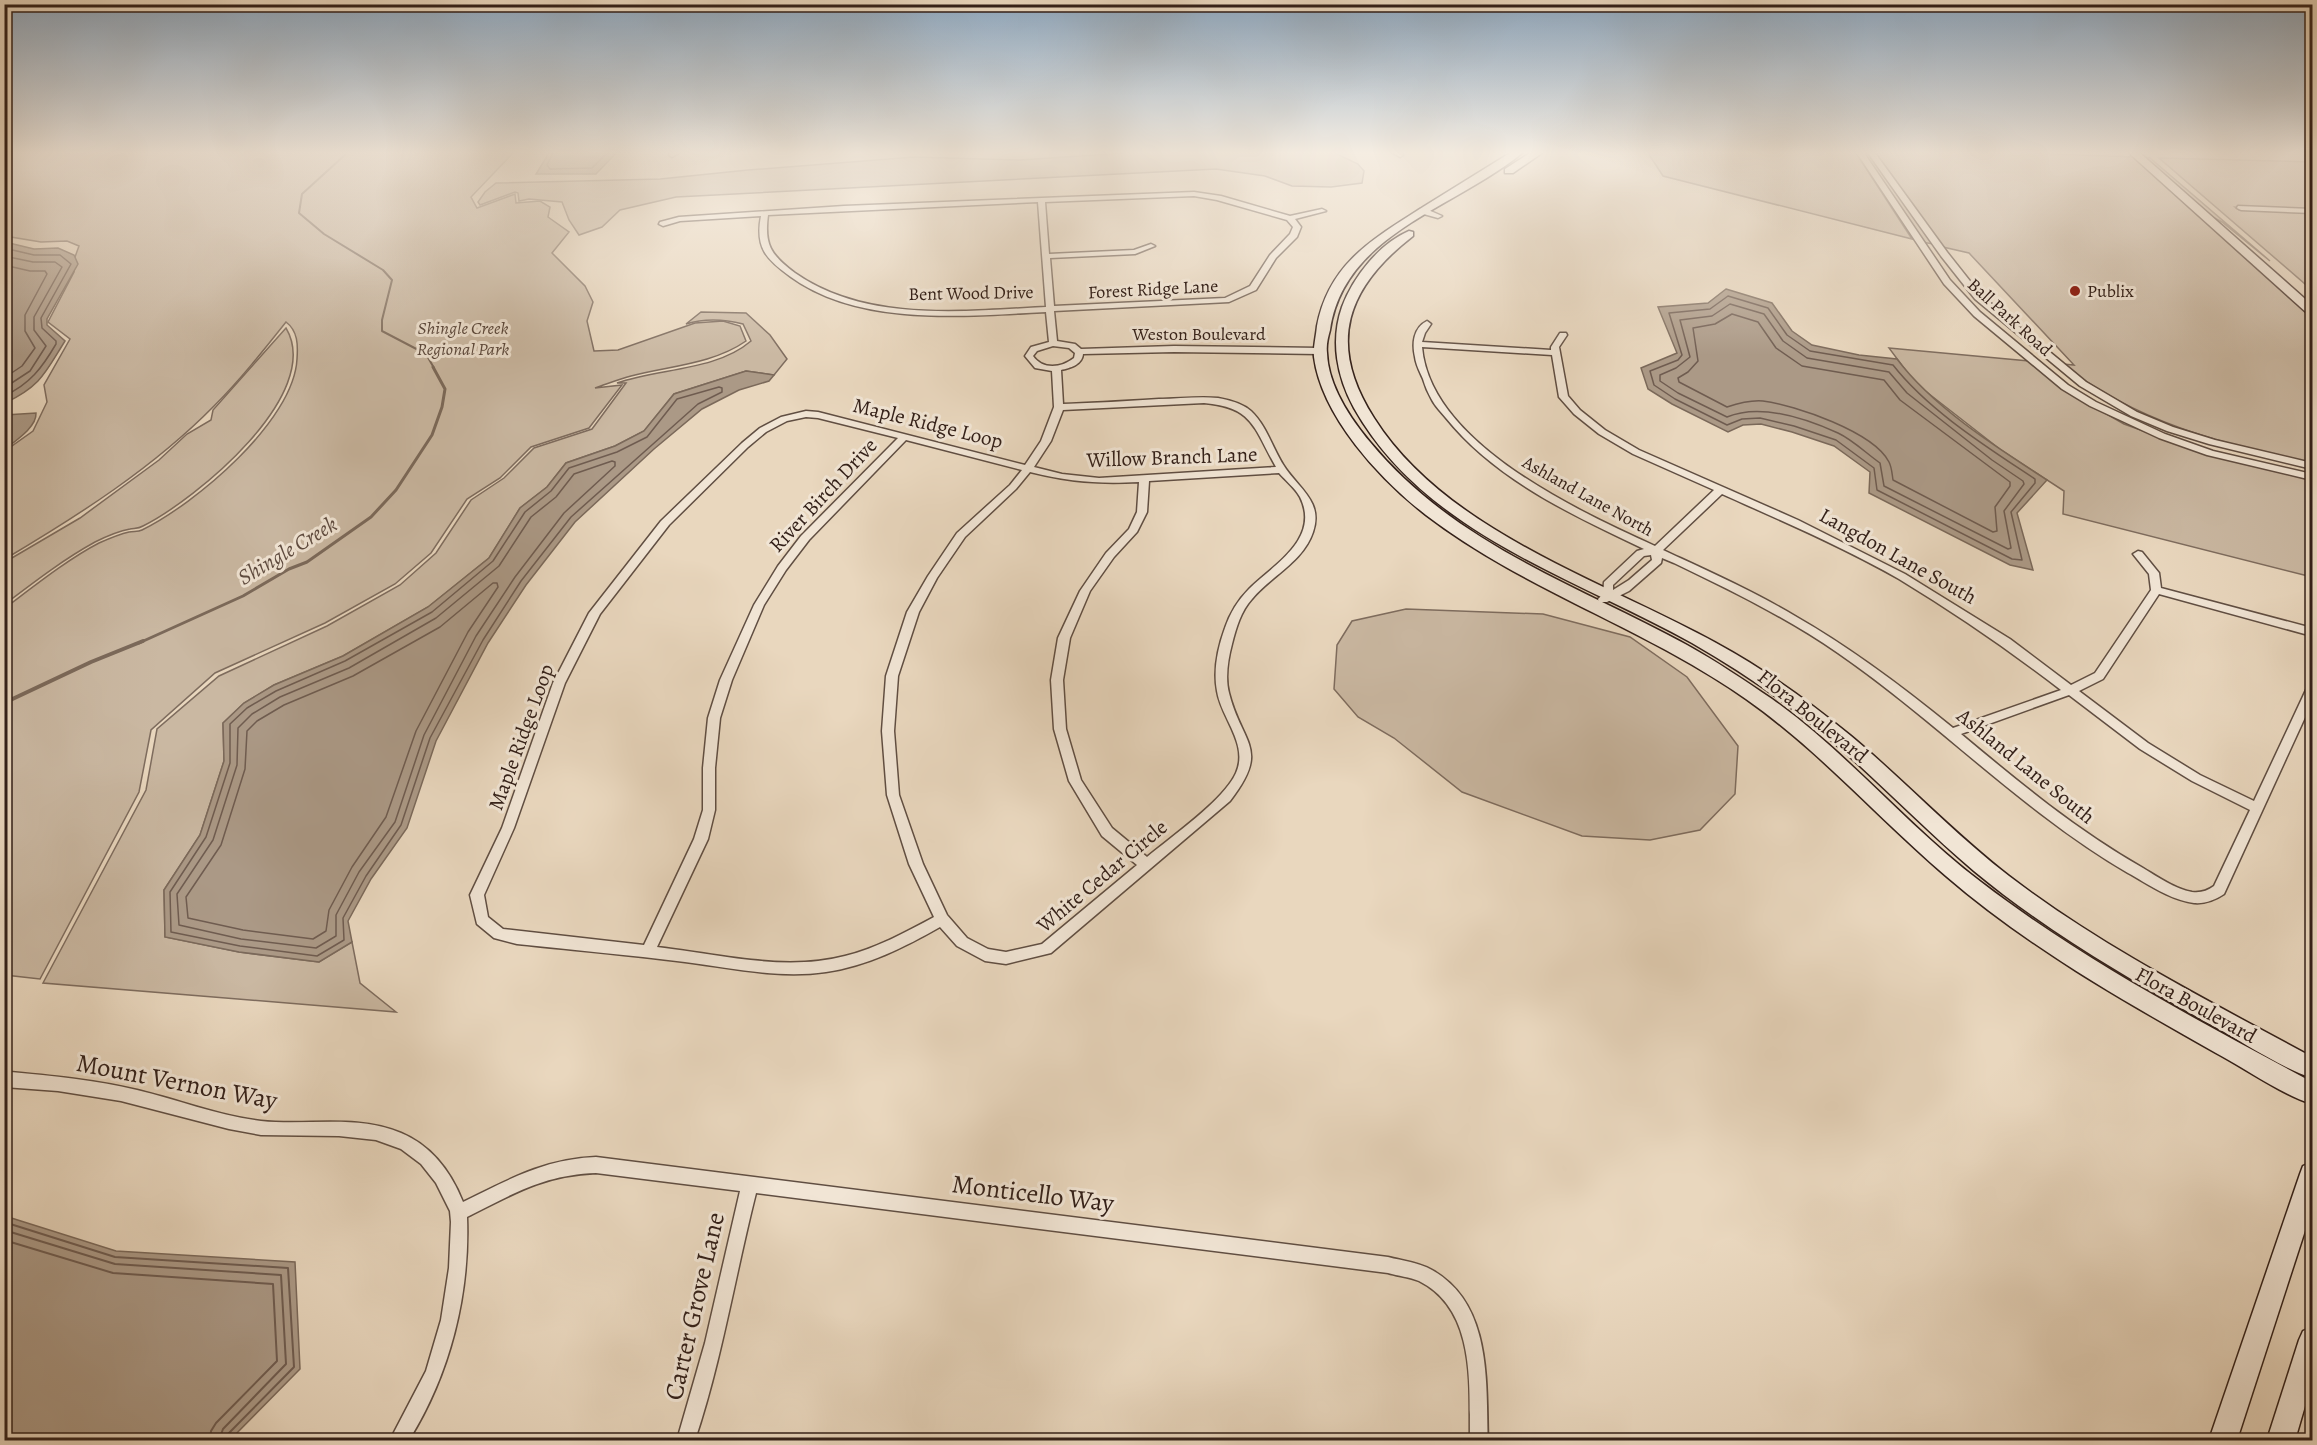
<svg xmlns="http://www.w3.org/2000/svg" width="2317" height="1445" viewBox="0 0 2317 1445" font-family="Alegreya,serif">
<rect width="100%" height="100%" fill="#e9d7be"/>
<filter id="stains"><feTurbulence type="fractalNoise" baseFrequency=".00333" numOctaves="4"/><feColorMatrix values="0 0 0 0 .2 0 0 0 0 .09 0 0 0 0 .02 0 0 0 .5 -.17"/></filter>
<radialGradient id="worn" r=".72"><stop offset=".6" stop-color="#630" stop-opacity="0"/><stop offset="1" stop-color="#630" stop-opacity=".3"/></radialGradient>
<!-- green -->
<g fill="#cab8a2" stroke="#7e6c5e" stroke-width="1.5">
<path d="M 4,153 L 513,153 L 471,197 L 477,208 L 515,194 L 516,203 L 540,201 L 550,207 L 548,217 L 569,232 L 552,253 L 585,286 L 593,302 L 587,321 L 594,351 L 618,350 L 695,323 L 723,321 L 740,326 L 746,341 C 713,364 669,366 631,376 C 619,379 607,384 595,388 L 622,385 L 589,428 L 531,447 L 500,478 L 467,499 L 431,553 L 395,584 L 325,623 L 215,673 L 151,730 L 139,792 L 40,979 L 5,975 L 5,608 C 33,587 68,559 99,543 C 108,539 120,534 129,532 C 134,531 138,532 142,530 C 195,504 294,421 297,359 C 298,345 298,331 286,322 C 263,351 240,380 214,406 C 153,468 79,515 5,559 L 5,451 L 33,431 L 47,402 L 44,385 L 70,339 L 48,322 L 74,272 L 75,257 L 79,246 L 67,241 L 41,242 L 5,236 Z"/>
<polygon points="1125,153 1335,153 1358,164 1364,171 1362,183 1331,187 1292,186 1265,176 1216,169 676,197 620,210 602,227 579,235 569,220 562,202 529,199 519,201 518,193 515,192 480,205 478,202 485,192 496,183 660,179 748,170 914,157 1020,160"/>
<polygon points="1648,153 1856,153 1912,239 1663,176"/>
<polygon points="1864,153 1867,153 1933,244 1922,242"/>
<path d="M 1875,153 L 2027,153 L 2134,157 L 2312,315 L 2312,463 C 2222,444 2136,422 2062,364 L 2074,365 L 1969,253 L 1943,247 Z"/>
<polygon points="2142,157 2150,158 2270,261 2222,222 2207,214"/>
<polygon points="2159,158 2312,162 2312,209 2235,207 2239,210 2312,213 2312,290"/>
<path d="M 701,312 L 746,313 L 770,335 L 787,359 L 774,375 L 746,371 L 674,394 L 644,431 L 615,446 L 566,463 L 547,487 L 520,508 L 489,558 L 428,607 L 343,656 L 274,685 L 244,703 L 223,723 L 224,761 L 200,835 L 164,890 L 165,937 L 239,952 L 319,962 L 352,942 L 360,983 L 396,1012 L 43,983 L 146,790 L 157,729 L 219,676 L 327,626 L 400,585 L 436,553 L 471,500 L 504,478 L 534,448 L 592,429 L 626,383 L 617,383 C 659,368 716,371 751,341 L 743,324 C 724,319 705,318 686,324 Z"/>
<path d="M 286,328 C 325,394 195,500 143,526 C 138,529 134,528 130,529 C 119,531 105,537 95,542 C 64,559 34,582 5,604 L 5,562 L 80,518 L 159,460 L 187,434 L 211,420 L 213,410 Z"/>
<polygon points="1889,348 2029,361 2061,388 2124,424 2210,455 2312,480 2312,577 2063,514 2064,491 2001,450 1915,383"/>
<polygon points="1406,609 1543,614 1630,637 1687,677 1738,746 1735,794 1700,830 1650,840 1582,836 1462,792 1394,738 1358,717 1334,689 1337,645 1352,621"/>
</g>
<!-- water -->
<g fill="#ab9986" stroke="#7b695a" stroke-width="1.5">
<polygon points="549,153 616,153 596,174 536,174"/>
<path d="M 5,242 L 34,249 L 58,248 L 74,255 L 78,264 L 47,319 L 47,325 L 65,341 C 45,373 41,386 5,403 Z"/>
<path d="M 1726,289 L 1772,303 L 1792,331 L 1812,345 L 1859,355 L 1897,359 C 1933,407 1996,447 2047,480 L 2017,513 L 2033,570 L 2010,565 L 1869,493 L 1870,472 L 1834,446 L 1792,432 L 1761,424 L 1743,425 L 1728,432 L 1672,404 L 1648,389 L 1641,368 L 1677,353 L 1658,307 L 1708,303 Z"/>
<polygon points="746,371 774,375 769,381 739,390 702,409 654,449 575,522 526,585 488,643 436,741 407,828 371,879 348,921 352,942 319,962 239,952 165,937 164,890 200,835 224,761 223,723 244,703 274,685 343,656 428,607 489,558 520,508 547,487 566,463 615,446 644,431 674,394"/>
<path d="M 36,413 C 37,427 15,441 5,449 L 5,415 Z"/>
<polygon points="5,1216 116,1251 295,1262 300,1369 230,1440 5,1440"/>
</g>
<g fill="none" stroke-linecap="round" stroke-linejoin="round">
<!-- shore-far1 -->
<g stroke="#6f5c50" stroke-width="1.5">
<polyline points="553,153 547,165 550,169 592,168 607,153"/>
<path d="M 4,248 L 34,255 L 60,255 L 71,264 L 41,318 L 42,328 L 56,341 L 56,344 C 42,368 30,384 4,396"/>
<polyline points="4,256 33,262 55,262 62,267 34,317 34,330 46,346 30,371 4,388"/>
<polyline points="4,265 30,271 45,271 47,274 25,315 25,331 35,348 22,366 4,378"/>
<path d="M 1728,296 L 1768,308 L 1787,335 L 1810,351 L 1893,365 C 1929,411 1987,447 2035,479 L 2035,483 L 2011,512 L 2022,560 L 2012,559 L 1877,490 L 1874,468 L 1836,440 L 1794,426 L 1760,418 L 1742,419 L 1727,425 L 1675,399 L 1654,385 L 1650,371 L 1678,360 L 1682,355 L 1669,313 L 1710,309 Z"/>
<path d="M 1730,304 L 1764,314 L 1783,341 L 1807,358 L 1889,372 L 1907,393 L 1992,460 L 2023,481 L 2024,484 L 2004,511 L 2011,548 L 2008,549 L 1884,486 L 1880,463 C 1867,454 1853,440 1838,433 C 1807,419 1760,403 1727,417 L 1678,393 L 1660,381 L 1660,375 L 1676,368 L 1690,357 L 1680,320 L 1712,316 Z"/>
<path d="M 1732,314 L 1758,322 L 1776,348 L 1802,366 L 1884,380 L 1900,400 L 2010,482 L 2010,486 L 1995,507 L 1997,531 L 1993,532 L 1893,480 C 1892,474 1892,468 1889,462 C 1874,432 1795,405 1763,401 C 1751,400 1739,403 1727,407 L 1679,382 L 1678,378 L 1688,372 L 1698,361 L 1693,328 L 1715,324 Z"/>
<polygon points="719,387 722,388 722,392 698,404 571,517 521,581 483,640 430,738 401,825 366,876 343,918 344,940 317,956 240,946 171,932 170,892 206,837 230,763 230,724 247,708 276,691 345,661 432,612 493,561 525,512 551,491 569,468 617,452 647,437 677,399"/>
<polygon points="612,461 615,462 615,466 564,513 515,577 476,636 424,735 395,822 359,872 336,915 336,936 316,948 241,939 179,925 177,894 213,840 237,765 238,728 252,714 280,697 349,668 436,618 499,566 531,517 556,497 574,474"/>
<polygon points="493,583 497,583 498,587 468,632 416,731 386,817 352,867 329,910 326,931 313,939 243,930 188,918 186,897 221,845 245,769 247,731 257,721 284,705 353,676 440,627"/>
</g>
<!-- shore -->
<g stroke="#6f5c50" stroke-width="2">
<polyline points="4,1222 115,1257 288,1268 294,1367 228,1434 227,1440"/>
<polyline points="4,1230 115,1264 281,1275 286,1364 223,1429 219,1440"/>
<polyline points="4,1240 113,1273 273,1284 277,1361 216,1423 211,1431 210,1440"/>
</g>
<!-- stream-far2 -->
<polyline stroke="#7b695a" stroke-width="2" points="347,153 302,194 299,213 324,234 383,270 392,280 382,320 382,331 426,354 434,368"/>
<!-- stream-far1 -->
<polyline stroke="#7b695a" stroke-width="3" points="139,643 243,596 289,569 307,562 371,517 396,490 432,435 442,407 445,389 433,367"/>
<!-- stream -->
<polyline stroke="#7b695a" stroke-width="4" points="4,703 91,662 143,641"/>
<!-- street casing -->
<g stroke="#604e42" stroke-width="3">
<g id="street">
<polygon points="679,153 672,157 669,155 670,153"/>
<polygon points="1393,153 1402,153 1403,155 1400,157"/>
<polygon points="1857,153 1864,153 1950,280 1980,312 2068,385 2096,402 2165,434 2213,451 2312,474 2312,480 2207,455 2159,438 2090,406 2062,389 1974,316 1944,284"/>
<polygon points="1868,153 1875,153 1947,252 1981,295 2086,382 2137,412 2173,427 2215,440 2312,463 2312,469 2209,444 2167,431 2131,416 2080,386 1975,299 1941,256"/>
<path d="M 1194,192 L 1221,196 L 1290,216 L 1322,209 L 1326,211 L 1295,219 L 1301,227 L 1297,237 L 1276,258 L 1256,290 L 1229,302 L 1054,311 L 1057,341 L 1075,344 L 1081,349 L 1174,346 L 1319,348 L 1323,351 L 1319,354 L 1174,352 L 1083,354 C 1082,365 1070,368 1061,370 L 1063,404 C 1095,403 1127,401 1159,399 C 1178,399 1198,396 1218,398 C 1229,400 1242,403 1251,411 C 1268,427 1273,451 1286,469 C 1301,490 1323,503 1313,532 C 1303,562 1271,576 1252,599 C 1241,611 1236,628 1232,644 C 1228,659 1225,678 1229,693 C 1242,745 1271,748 1230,801 L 1051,953 L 1006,964 L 985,961 L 957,946 L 940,927 C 905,947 867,966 826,972 C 779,979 732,968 685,962 C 629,955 573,950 517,944 L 494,938 L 477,924 L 470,895 L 502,828 L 553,683 L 589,613 L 661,521 L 742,443 L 760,428 L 781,417 L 806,411 L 818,412 L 1025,465 L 1041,441 L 1054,407 L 1052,371 L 1035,368 L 1025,356 L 1031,347 L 1049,342 L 1046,312 C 965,316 860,327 791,277 C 766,259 755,248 761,216 L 680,221 L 663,226 L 659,224 L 660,222 L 679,217 L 844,206 ZM 1194,196 L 1217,200 L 1287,220 L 1293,227 L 1290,234 L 1270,255 L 1250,286 L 1225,298 L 1054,306 L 1050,258 L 1135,254 L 1155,246 L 1151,244 L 1134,250 L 1049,254 L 1045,202 ZM 1038,202 L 1046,307 C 964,311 866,323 795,273 C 771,255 764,245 768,215 ZM 1053,346 L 1069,348 L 1075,353 L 1074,358 C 1061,368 1043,370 1033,356 L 1037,351 ZM 1204,403 C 1254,407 1254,429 1276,467 L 1099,478 L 1062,474 L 1034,467 L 1051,441 L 1063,410 ZM 806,417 L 818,418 L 898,438 L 801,536 L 778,566 L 754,605 L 720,680 L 708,718 L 703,768 L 703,810 L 694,839 L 644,945 L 503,929 L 488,917 L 484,895 L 514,828 L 565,683 L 600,614 L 669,525 L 748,447 L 766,432 L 787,421 ZM 906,440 L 1022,470 L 1010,485 L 957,533 L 928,576 L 907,612 L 886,676 L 882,731 L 887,795 L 909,864 L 934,917 C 906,932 877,948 845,956 C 784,972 719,954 657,947 L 708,839 L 715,810 L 715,768 L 720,718 L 732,680 L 764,605 L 786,570 L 809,540 ZM 1030,472 C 1071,482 1097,484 1139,482 L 1137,512 L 1129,529 L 1106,553 L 1080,591 L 1058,638 L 1051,680 L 1054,729 L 1069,781 L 1102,836 L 1137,865 L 1042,944 L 1006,952 L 988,949 L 967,938 L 947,915 L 923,864 L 899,795 L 894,731 L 898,676 L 919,612 L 937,578 L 965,537 L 1016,489 ZM 1279,473 C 1286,481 1295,488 1300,497 C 1321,539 1273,565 1249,589 C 1238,600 1230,613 1225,628 C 1218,647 1213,670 1217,691 C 1221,718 1249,744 1236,773 C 1224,800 1171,837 1147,857 L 1112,828 L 1081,780 L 1066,729 L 1063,680 L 1070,638 L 1090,591 L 1114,557 L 1137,532 L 1147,512 L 1149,481 Z"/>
<polygon points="2238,206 2312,209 2312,213 2241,210 2237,208"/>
<polygon points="1420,209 1426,209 1442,216 1438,218 1420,213"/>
<path d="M 1427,321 L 1431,324 L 1425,333 L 1422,342 L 1551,350 L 1551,347 L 1560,333 L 1566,333 L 1567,335 L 1559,347 L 1568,396 L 1580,410 L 1605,430 L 1639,450 L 1798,520 L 1905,574 L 2010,639 L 2071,685 L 2095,673 L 2151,590 L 2149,574 L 2133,554 L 2138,551 L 2142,552 L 2159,573 L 2161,588 L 2312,628 L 2312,636 L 2159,594 L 2103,679 L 2079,691 L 2148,743 L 2200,775 L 2254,801 L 2306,690 L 2308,687 L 2312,686 L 2312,702 L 2224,894 C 2215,900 2205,904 2194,903 C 2170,900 2148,884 2128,873 C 2022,811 1938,722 1838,653 C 1786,617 1730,590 1674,563 L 1662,558 L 1661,563 L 1629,591 L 1607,602 L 1599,602 L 1598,599 L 1603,594 L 1604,582 L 1637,551 L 1644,549 C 1574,516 1496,480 1446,418 C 1441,412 1435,406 1432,400 C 1428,393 1425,386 1423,379 C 1420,372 1416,365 1415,357 C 1412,344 1413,328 1427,321 ZM 1422,347 L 1552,355 L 1559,397 L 1574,414 L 1599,434 L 1633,454 L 1714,490 L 1655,546 C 1578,511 1430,443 1422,347 ZM 1722,494 C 1780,520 1843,547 1899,579 C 1955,613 2009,650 2061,690 L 1953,728 C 1903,687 1851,648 1795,616 C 1753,591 1708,571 1663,550 ZM 1651,555 L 1652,560 L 1629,580 L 1613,590 L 1613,585 L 1644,556 ZM 2069,695 L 2140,749 L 2192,781 L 2250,810 L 2214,886 C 2207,891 2201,893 2192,892 C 2175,889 2158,877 2143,868 C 2075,829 2021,784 1961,734 Z"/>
<path d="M 11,1072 C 53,1076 96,1080 137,1090 C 179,1100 219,1116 261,1121 C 308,1126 357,1114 401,1133 C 432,1146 451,1172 463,1202 C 508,1180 544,1159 596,1157 L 1388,1257 C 1403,1261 1418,1262 1432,1270 C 1492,1304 1486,1381 1488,1440 L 1470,1440 C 1469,1387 1477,1310 1419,1281 C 1410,1277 1398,1276 1388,1273 L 756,1193 C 735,1276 722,1359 695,1440 L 677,1440 L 705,1343 L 740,1191 L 596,1173 C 543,1175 513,1194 467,1217 C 470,1295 450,1374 409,1440 L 390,1440 L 426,1371 L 441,1320 L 449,1268 L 451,1222 L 450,1211 L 436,1183 L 421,1164 L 401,1149 L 376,1140 L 339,1136 L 261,1135 L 229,1129 L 121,1101 L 58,1091 L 4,1087 L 4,1073 Z"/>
</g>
</g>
<!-- secondary casing -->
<g stroke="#332019" stroke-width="3">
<g id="secondary">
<path d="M 1510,153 L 1522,153 C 1456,208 1344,233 1330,330 C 1328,337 1326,345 1327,353 C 1328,385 1350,418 1370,442 C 1454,544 1575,584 1687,645 C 1716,661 1744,680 1772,699 C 1848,753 1907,826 1981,882 C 2084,961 2199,1021 2312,1082 L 2312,1104 C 2281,1094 2246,1069 2216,1053 C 2122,1000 2027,946 1946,876 C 1878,818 1820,751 1746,699 C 1645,628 1524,590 1426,515 C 1380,479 1322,417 1314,357 C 1313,347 1316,337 1317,326 C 1329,263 1373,239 1423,207 C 1452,189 1481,171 1510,153 Z"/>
<polygon points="1530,153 1542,153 1513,173 1505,173 1505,169"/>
<polygon points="2129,153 2140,153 2312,305 2312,315 2308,314"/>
<path d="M 1409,231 L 1413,232 L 1413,236 C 1347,287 1326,343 1374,418 C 1455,546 1641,590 1763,671 C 1794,691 1823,713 1851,736 C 1905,781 1953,833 2009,876 C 2103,948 2209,1001 2312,1057 L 2312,1078 C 2281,1068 2238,1039 2208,1023 C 2127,978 2045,930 1974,871 C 1910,817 1854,754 1786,704 C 1756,682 1725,662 1692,643 C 1574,577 1425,534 1354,408 C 1337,377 1330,341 1342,307 C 1353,277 1379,244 1409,231 Z"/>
<polygon points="2312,1162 2312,1209 2237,1440 2209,1440 2300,1174 2303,1166"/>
<polygon points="2312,1327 2312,1382 2295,1440 2267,1440 2299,1340 2303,1331"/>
</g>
</g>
<!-- street -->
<use href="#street" fill="#f1e5d5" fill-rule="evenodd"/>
<!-- secondary -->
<use href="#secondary" fill="#f1e5d5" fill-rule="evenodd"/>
</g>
<!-- sky -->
<linearGradient id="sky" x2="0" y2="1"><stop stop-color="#8fa9c1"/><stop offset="0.43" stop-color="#f5ede2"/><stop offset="1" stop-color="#f5ede2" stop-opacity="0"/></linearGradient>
<rect width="2317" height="355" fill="url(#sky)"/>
<!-- markers -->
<circle fill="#8f2418" stroke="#f1e5d5" stroke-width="2" cx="2075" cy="291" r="6"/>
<g text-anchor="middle" stroke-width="6" stroke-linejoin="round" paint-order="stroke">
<!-- far-street labels -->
<g font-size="18" fill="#332019" stroke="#f1e5d5">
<text transform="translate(1153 289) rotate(-3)" y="6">Forest Ridge Lane</text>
<text transform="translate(971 293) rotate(-1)" y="6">Bent Wood Drive</text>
<text transform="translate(2010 317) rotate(42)" y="6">Ball Park Road</text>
<text x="1199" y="340">Weston Boulevard</text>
<text transform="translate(1588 496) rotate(29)" y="6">Ashland Lane North</text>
</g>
<!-- far-poi labels -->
<g font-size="18" fill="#332019" stroke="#f1e5d5" text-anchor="start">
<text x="2087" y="297">Publix</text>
</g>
<!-- far-park labels -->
<g font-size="18" font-style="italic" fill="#59463b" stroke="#f1e5d5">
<text x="463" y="334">Shingle Creek<tspan x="463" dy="21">Regional Park</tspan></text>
</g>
<!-- street labels -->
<g font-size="21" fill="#332019" stroke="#f1e5d5">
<text transform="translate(928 423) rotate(14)" y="7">Maple Ridge Loop</text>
<text transform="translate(1172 457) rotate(-2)" y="7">Willow Branch Lane</text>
<text transform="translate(823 495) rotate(-47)" y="7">River Birch Drive</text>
<text transform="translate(1898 556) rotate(29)" y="7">Langdon Lane South</text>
<text transform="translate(1813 716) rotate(39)" y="7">Flora Boulevard</text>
<text transform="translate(521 737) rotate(-70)" y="7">Maple Ridge Loop</text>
<text transform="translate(2026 766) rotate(39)" y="7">Ashland Lane South</text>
<text transform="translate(1102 876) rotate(-40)" y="7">White Cedar Circle</text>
<text transform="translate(2196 1005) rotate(29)" y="7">Flora Boulevard</text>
</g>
<!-- water labels -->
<g font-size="22" font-style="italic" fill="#5d4a3f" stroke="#f1e5d5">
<text transform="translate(287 550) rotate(-31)" y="8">Shingle Creek</text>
</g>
<!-- near-street labels -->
<g font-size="26" fill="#332019" stroke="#f1e5d5">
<text transform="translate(177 1081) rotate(11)" y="9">Mount Vernon Way</text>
<text transform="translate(1033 1193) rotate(7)" y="9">Monticello Way</text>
<text transform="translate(694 1306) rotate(-77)" y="9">Carter Grove Lane</text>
</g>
</g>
<!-- margin -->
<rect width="2317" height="1445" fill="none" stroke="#e9d7be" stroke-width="24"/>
<rect x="6" y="6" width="2305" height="1433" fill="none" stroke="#332019" stroke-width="3"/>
<rect x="12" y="12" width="2293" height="1421" fill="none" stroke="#332019" stroke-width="1.5"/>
<rect width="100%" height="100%" filter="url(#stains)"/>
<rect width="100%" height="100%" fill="url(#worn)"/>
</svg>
